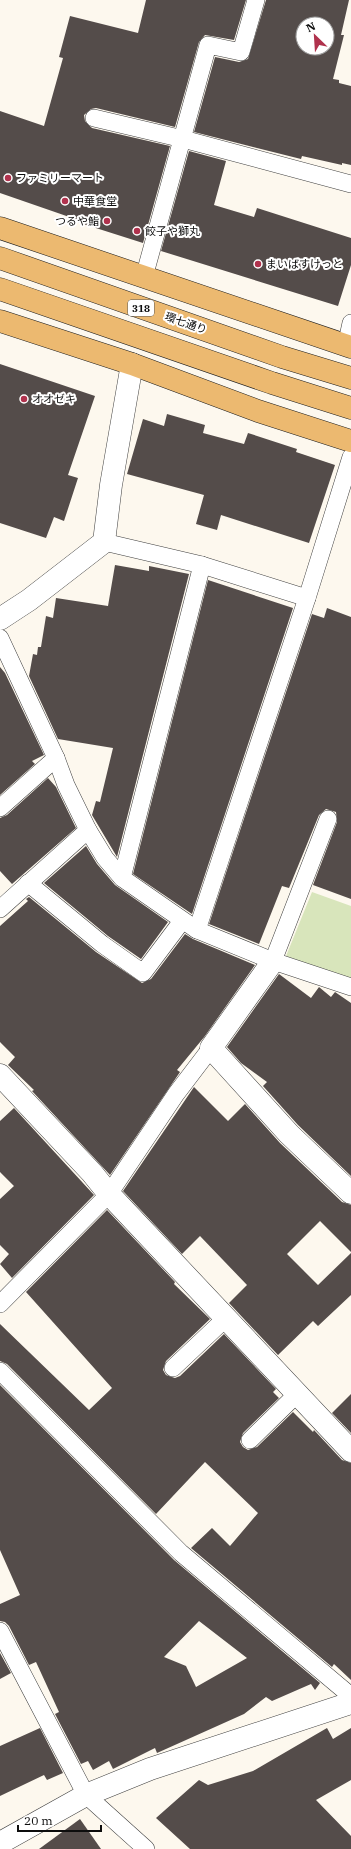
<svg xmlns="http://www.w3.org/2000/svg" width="351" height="1849" viewBox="0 0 351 1849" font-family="'IBM Plex Serif','Noto Sans JP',serif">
<rect width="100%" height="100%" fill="#fdf8ee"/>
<!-- green -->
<polygon fill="#d8e5bb" points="312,892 351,906 351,980 286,956"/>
<!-- building -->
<g fill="#544c4a" fill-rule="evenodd">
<polygon points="146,0 246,0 234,40 205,35 199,42 175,127 96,108 91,109 84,115 85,121 92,128 170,146 143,243 77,222 78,220 0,193 0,111 44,126 63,58 59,57 70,16 138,33"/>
<path d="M 266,0 L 349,0 L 341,35 L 344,35 L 333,79 L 339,80 L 339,83 L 351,86 L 351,165 L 342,163 L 342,165 L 302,156 L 301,159 L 194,132 L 215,57 L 239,62 L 248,59 ZM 303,24 L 327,24 L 327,48 L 303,48 Z"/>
<polygon points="189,151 226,161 214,205 254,217 257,208 351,238 351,265 338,306 161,251"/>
<polygon points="0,364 95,396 68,475 78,478 64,521 54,517 46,538 0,523"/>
<polygon points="167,414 205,425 203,433 244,444 248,433 297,449 296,452 335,465 309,543 221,515 217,530 196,524 204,495 127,474 143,419 164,426"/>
<polygon points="115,565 149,571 149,566 189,574 117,857 92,815 96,801 100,802 113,748 58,739 29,676 33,654 37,655 38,647 41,647 46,616 53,618 56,598 108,606"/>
<polygon points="208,580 293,608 192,914 133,874"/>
<polygon points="327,608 351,617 351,899 313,885 337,822 336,812 326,809 319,815 289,888 282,886 259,944 209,924 312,614 324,618"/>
<polygon points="0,667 5,673 44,755 32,761 35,764 0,795"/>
<polygon points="48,778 56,787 76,828 12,884 0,871 0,818 7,815"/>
<polygon points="86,846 97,864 115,885 168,922 141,959 108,936 44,883"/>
<polygon points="29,897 96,952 142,983 151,979 185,934 193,939 255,965 205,1036 177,1070 180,1072 110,1175 32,1091 34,1090 8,1065 15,1057 0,1042 0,926 28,901 26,899"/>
<polygon points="279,974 311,998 319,987 331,997 335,992 351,1003 351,1176 298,1125 263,1086 267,1082 241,1063 227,1047"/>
<polygon points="194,1087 228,1121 245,1104 280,1143 342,1202 351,1205 351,1252 320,1221 287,1254 318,1285 351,1253 351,1295 318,1326 313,1321 278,1355 229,1303 247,1285 200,1236 182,1254 123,1191"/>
<polygon points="14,1108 94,1195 12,1278 0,1264 9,1254 0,1245 0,1199 14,1186 0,1172 0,1121"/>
<polygon points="107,1210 175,1282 174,1284 210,1319 166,1361 163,1370 166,1375 175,1378 180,1376 224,1334 276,1389 273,1392 279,1398 243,1433 240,1442 243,1447 248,1450 257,1447 293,1412 313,1432 314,1430 342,1460 351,1463 351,1680 334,1664 332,1667 191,1548 212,1528 230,1546 258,1513 205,1462 156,1514 7,1364 0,1361 0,1324 89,1410 112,1388 26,1292"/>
<path d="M 0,1385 L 174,1560 L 320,1683 L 315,1690 L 311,1684 L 272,1701 L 266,1697 L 244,1714 L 157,1753 L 155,1748 L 113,1769 L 109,1761 L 93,1770 L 88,1761 L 81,1764 L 55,1714 L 59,1712 L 36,1662 L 29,1665 L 9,1626 L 5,1622 L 0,1621 L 0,1604 L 20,1595 L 0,1550 ZM 199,1621 L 247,1658 L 196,1687 L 186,1666 L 164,1657 Z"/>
<polygon points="351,1394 351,1433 332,1413"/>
<polygon points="0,1653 11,1673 0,1679"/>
<polygon points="40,1728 63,1773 47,1780 44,1775 0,1796 0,1746"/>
<polygon points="327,1728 333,1739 351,1728 351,1780 316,1800 351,1836 351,1849 190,1849 156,1818 199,1780 208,1785 253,1771"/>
<polygon points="80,1819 101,1849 39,1849"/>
</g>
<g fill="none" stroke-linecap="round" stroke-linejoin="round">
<!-- lane casing -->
<g stroke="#404040" stroke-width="18">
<g id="lane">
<polyline points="94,118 183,139 351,184"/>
<polyline points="144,277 208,45 241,52 256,0"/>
<polyline points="346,346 351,323"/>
<polyline points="104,542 202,565 307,598"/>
<polyline points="0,638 56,758 66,785 88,830 105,858 122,878 197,930 273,961 351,987"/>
<polyline points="0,808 56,758"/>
<polyline points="122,878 202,565"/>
<polyline points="28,883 102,944 143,973 182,921"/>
<polyline points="0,909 88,830"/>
<polyline points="197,930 307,598 351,457"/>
<polyline points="273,961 328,819"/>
<polyline points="0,1304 109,1194 176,1094 211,1048"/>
<polyline points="173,1368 226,1318"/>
<polyline points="0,1371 181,1553 351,1696"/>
<polyline points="250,1440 298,1393"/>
<polyline points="0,1631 86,1795 146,1849"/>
</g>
</g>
<!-- street casing -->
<g stroke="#404040" stroke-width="23">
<g id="street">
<polyline points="0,619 29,600 104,542 111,485 132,364"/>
<polyline points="273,961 211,1048 289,1134 351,1193"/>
<polyline points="0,1075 92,1173 109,1194 351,1451"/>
<polyline points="0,1843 86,1795 150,1769 351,1703"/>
</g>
</g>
<!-- primary casing -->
<g stroke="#1e1e1e" stroke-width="23">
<g id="primary">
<polyline points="0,228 351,347"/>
<polyline points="0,258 282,357 351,378"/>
<polyline points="0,289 272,383 351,408"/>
<polyline points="0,321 132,364 258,411 351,441"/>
</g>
</g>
<!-- lane -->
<use href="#lane" stroke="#fff" stroke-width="17"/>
<!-- street -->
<use href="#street" stroke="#fff" stroke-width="22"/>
<!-- primary -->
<use href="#primary" stroke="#ecb970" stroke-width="22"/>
</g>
<!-- markers -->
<g fill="#b0324d" stroke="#fff" stroke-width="1.5">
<circle cx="8" cy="178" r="4"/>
<circle cx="65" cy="201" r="4"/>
<circle cx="107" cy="221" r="4"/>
<circle cx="137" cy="231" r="4"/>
<circle cx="258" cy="264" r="4"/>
<circle cx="24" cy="399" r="4"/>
</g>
<g text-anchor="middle" stroke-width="4" stroke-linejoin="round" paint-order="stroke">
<!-- shield labels -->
<rect fill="#fff" stroke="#565656" stroke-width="1" x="128" y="300" width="26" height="16" rx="3"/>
<g font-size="10" font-weight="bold" fill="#0d0d0d">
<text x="141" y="312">318</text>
</g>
<!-- poi labels -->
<g font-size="11" fill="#0d0d0d" stroke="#fff" text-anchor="start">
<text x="16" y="182">ファミリーマート</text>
<text x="73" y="205">中華食堂</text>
<text x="99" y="225" text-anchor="end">つるや鮨</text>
<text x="145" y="235">餃子や獅丸</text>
<text x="266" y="268">まいばすけっと</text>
<text x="32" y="403">オオゼキ</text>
</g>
<!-- street labels -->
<g font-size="11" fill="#0d0d0d" stroke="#fff">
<text transform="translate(186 323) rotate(19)" y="4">環七通り</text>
</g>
</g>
<!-- north arrow -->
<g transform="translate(315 36) rotate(335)"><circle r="19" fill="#ffffff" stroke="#9e9e9e"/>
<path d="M0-3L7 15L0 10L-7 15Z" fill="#b0324d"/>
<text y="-6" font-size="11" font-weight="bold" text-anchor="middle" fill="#0d0d0d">N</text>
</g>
<!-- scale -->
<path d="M18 1825v6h83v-6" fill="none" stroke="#0d0d0d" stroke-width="2"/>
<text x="24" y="1825" font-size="12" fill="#0d0d0d" stroke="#ffffff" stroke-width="3" paint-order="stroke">20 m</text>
</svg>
